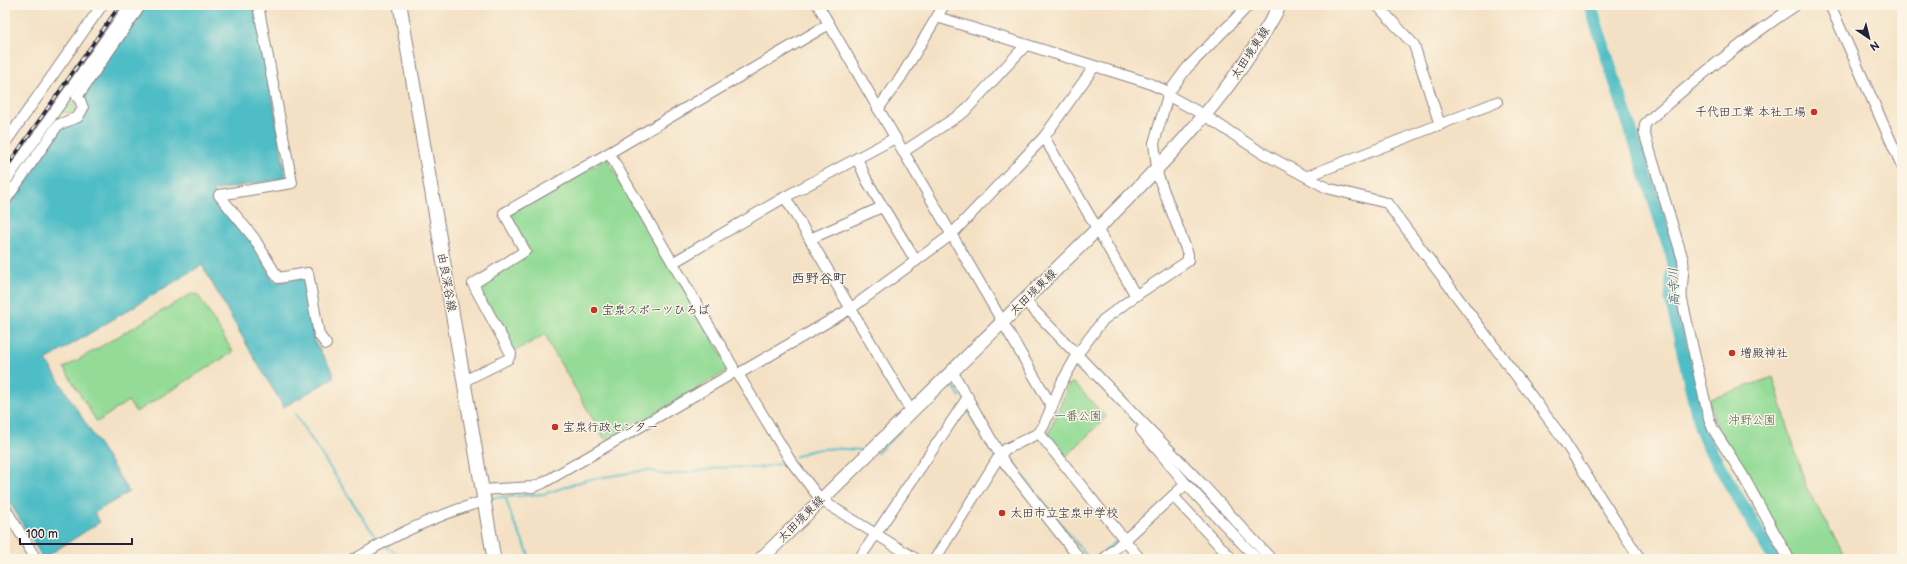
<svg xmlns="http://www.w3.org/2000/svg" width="1907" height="564" viewBox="0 0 1907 564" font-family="'Balsamiq Sans','Klee One',sans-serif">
<rect width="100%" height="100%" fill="#fcf5e5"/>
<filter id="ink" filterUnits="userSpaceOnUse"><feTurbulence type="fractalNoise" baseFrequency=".025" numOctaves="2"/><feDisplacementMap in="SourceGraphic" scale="8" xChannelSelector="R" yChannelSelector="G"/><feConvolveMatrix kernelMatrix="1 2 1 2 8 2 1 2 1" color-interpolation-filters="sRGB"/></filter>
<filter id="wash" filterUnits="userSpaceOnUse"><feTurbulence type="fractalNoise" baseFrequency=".012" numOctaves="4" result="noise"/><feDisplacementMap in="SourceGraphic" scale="16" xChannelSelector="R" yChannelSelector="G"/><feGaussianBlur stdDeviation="0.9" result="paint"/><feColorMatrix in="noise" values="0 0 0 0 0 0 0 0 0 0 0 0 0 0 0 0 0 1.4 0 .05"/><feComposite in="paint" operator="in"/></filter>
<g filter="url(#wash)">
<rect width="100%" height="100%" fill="#f4e1c5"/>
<!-- green -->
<g fill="#93db96" stroke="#5a7e68">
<polygon points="68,100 77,104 74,115 60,111"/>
<polygon points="607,158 730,369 611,440 604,438 548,342 546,334 517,350 513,349 477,286 478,282 531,252 510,218 511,213"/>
<polygon points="191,294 198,295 233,352 136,412 128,401 97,422 64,368"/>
<polygon points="1773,377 1806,487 1847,559 1792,559 1717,427 1708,400"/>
<polygon points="1074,383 1106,417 1066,457 1048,435 1069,384"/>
</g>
<!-- water -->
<polygon fill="#4fbdc6" stroke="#387080" points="144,5 257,5 286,178 212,191 251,237 273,280 277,282 304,278 314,341 333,372 333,378 284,407 257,363 202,265 46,360 129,492 94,513 100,522 44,558 5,491 5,278 8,276 5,271 5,207 60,127 79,119 86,88"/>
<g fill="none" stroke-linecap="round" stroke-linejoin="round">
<!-- stream -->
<g stroke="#4fbdc6" stroke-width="2">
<polyline points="948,382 952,382 960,397"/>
<polyline points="967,409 992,453"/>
<polyline points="295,414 378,541"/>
<polyline points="877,453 900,431"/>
<path d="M 795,457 C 815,445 840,449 862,450"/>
<polyline points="1009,458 1089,559"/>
<polyline points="491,493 492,498 544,494 586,480 647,470 667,475 726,467 758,468 785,463"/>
<polyline points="5,495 40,553 41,559"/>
<polyline points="506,498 512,518 531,559"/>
<polyline points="386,547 407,559"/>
<polyline points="1092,559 1096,558 1119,539"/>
</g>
<!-- river -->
<polyline stroke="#4fbdc6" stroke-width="13" points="1590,5 1673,259 1671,299 1699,423 1707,445 1774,559"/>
</g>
</g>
<g filter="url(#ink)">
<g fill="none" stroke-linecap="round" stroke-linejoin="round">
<!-- minor casing -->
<g stroke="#8b8280" stroke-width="12">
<g id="minor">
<polyline points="258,5 292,183 219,195 254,238 278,278 308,273 319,335 326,344"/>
<polyline points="818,5 1052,407"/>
<polyline points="1377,5 1414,45 1440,125"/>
<polyline points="1830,5 1902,166"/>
<polyline points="937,17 1146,82 1169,92"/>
<polyline points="1167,95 1204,115 1259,151 1327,188 1387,203 1559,433 1640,559"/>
<polyline points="878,109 901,77 944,5"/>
<polyline points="1044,137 1136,296"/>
<polyline points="5,143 102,5"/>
<polyline points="903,152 964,112 1026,45"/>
<polyline points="609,153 829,24"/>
<polyline points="857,158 867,181 916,261"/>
<polyline points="1308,176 1497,102"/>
<polyline points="5,182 130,5"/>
<polyline points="785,197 911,411"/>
<polyline points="5,201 58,125 78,117 83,108 80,100 77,97 141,5"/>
<polyline points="810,239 882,207"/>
<polyline points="674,262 785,197 895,138"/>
<polyline points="1024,300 1202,484 1271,559"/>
<polyline points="952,371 1004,462 1080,559"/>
<polyline points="733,372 738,374 850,309 951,235 1044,137 1094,67"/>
<polyline points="738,374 790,460 821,500 916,559"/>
<polyline points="464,381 508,359 511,354 473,284 525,251 504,213 609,153 733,367 733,372 728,376 543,483 533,487 482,490"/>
<polyline points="1141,430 1186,484 1257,559"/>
<polyline points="1039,433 1140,559"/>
<polyline points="1173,496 1232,559"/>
<polyline points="5,508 36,559"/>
<path d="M 355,559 C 397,533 437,515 484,501"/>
<polyline points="859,559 968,397"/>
<polyline points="935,559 1000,455 1006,449 1039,433 1044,425 1062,382 1079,352 1103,320 1138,294 1188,261 1188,254 1158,176 1154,143 1169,92 1187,68 1249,5"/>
<polyline points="1104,559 1186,484"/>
<path d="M 1789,559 L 1742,474 L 1713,429 L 1709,419 L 1682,300 C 1680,287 1685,274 1683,260 L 1644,132 L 1645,124 L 1650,119 C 1696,78 1744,40 1796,5"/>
</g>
</g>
<!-- major casing -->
<g stroke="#8b8280" stroke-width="15">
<g id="major">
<polyline points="400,5 494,559"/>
<path d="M 761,559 C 852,469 943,380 1034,291 C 1123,203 1220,117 1280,5"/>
</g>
</g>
<!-- minor -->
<use href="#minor" stroke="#fff" stroke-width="10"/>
<!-- major -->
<use href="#major" stroke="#fff" stroke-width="13"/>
<!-- rail casing -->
<g stroke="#22223b" stroke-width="3.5">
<polyline id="rail" points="5,169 120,5"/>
</g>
<!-- rail -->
<use href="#rail" stroke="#fcf5e5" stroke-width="2" stroke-dasharray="6" stroke-linecap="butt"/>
</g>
</g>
<!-- markers -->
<g fill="#c8321e" stroke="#fcf5e5" stroke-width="1.5">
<circle cx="1814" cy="112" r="4"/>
<circle cx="594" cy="310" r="4"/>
<circle cx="1732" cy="353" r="4"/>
<circle cx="555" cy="427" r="4"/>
<circle cx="1002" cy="513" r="4"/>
</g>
<g text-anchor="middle" stroke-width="3" stroke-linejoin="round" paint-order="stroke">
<!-- street labels -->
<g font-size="12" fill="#22223b" stroke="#fcf5e5">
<text transform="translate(1250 53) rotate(-57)" y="4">太田境東線</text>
<text transform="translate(447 282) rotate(80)" y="4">由良深谷線</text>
<text transform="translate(1033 292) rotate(-44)" y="4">太田境東線</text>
<text transform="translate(801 519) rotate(-45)" y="4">太田境東線</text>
</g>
<!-- poi labels -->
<g font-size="12" fill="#22223b" stroke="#fcf5e5" text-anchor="start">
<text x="1806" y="116" text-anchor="end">千代田工業 本社工場</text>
<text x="602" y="314">宝泉スポーツひろば</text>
<text x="1740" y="357">増殿神社</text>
<text x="563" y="431">宝泉行政センター</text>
<text x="1010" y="517">太田市立宝泉中学校</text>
</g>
<!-- park labels -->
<g font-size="12" fill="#445a56" stroke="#fcf5e5">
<text x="1078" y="420">一番公園</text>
<text x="1752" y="424">沖野公園</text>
</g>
<!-- water labels -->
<g font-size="13" font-style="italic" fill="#32586c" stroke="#fcf5e5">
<text transform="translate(1673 287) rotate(-92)" y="5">高寺川</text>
</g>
<!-- quarter labels -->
<g font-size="14" fill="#22223b" stroke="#fcf5e5">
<text x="819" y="283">西野谷町</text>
</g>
</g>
<!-- margin -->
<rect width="1907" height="564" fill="none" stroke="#fcf5e5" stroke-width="20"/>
<!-- north arrow -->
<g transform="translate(1869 38) rotate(145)" stroke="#fcf5e5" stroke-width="3" paint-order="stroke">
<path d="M0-3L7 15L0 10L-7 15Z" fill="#22223b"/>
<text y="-6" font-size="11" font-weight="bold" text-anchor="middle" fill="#22223b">N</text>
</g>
<!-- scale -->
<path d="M20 538v6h112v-6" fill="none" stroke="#22223b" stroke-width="2"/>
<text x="26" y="538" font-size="12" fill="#22223b" stroke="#fcf5e5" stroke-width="3" paint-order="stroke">100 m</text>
</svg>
